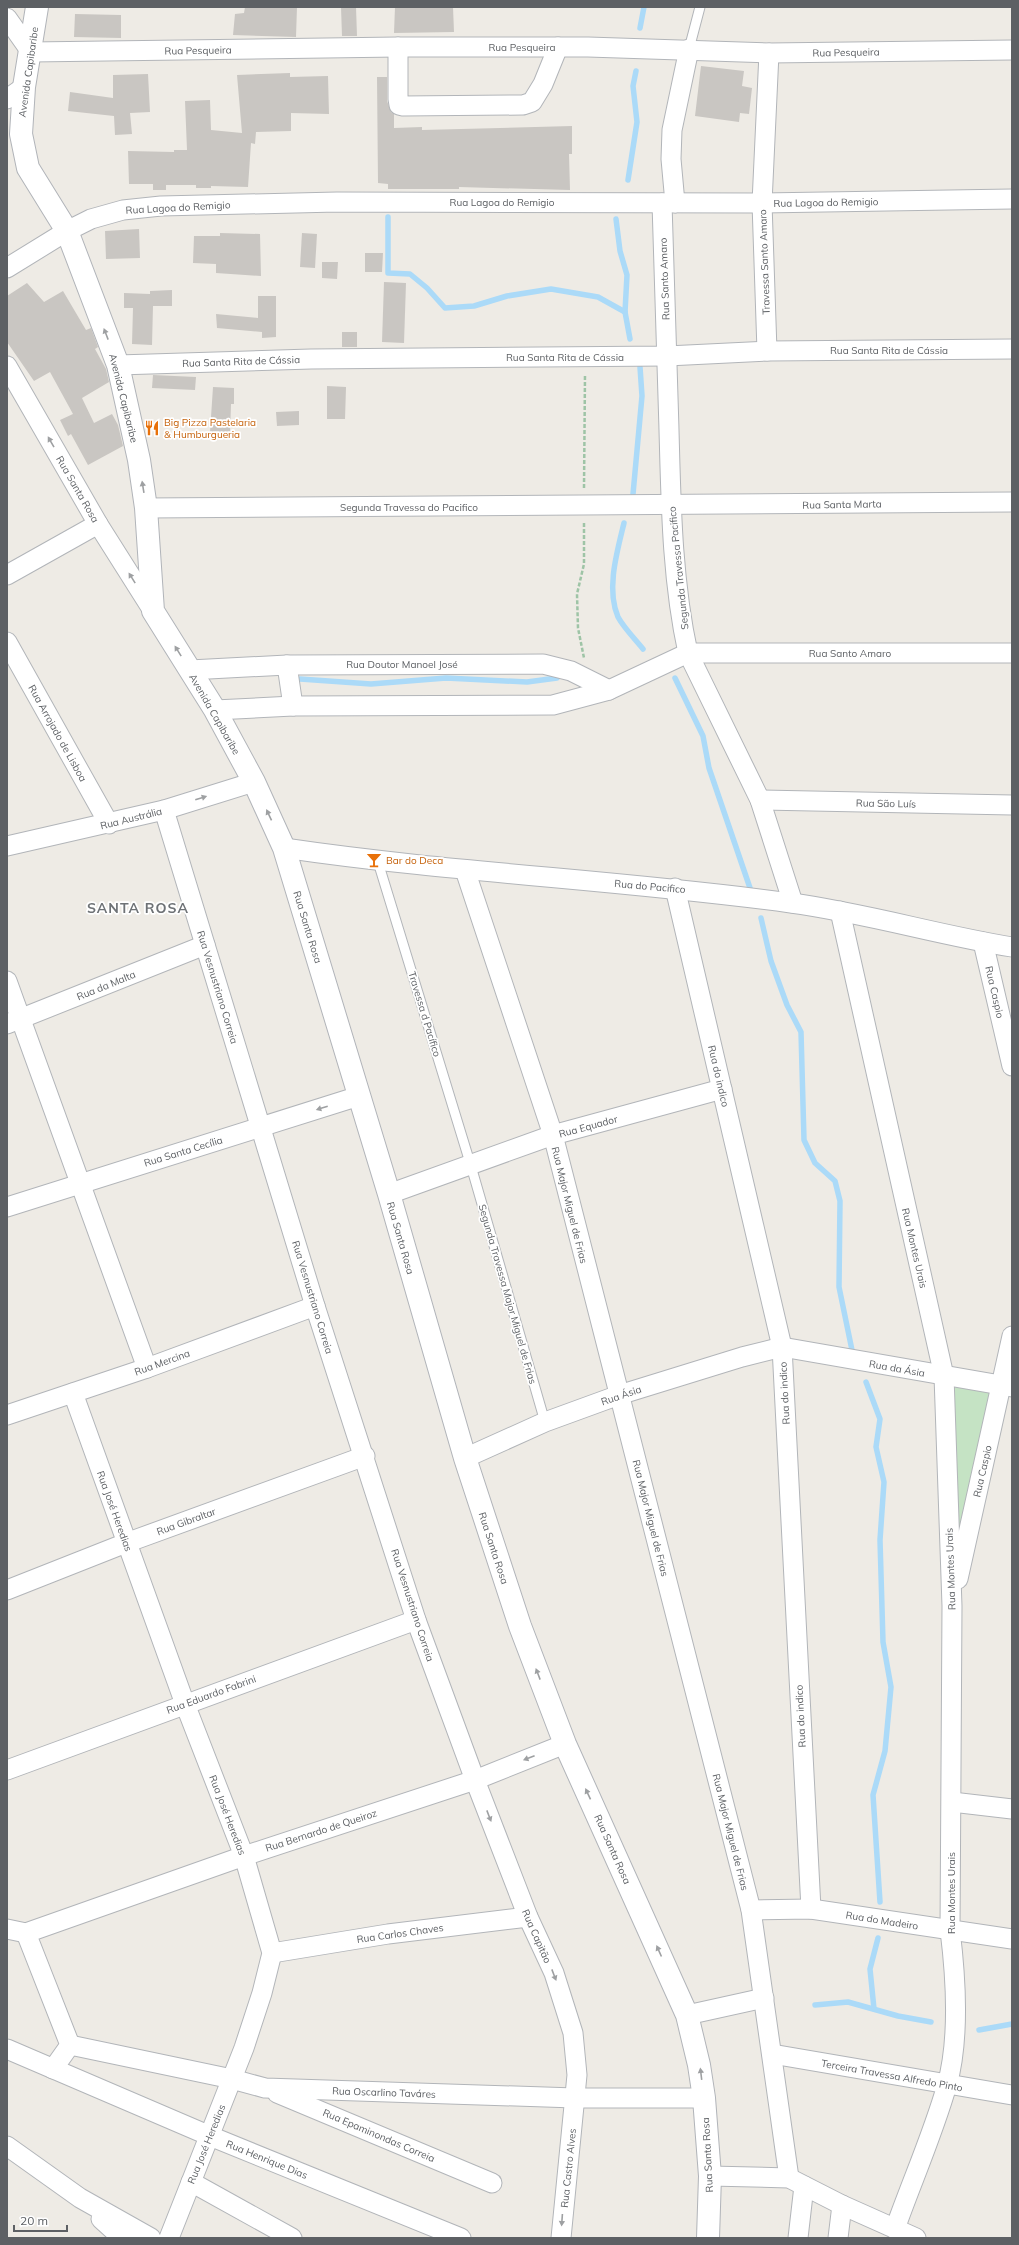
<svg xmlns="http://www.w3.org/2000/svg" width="1019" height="2245" viewBox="0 0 1019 2245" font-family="Mulish,sans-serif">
<rect width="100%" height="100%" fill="#eeebe5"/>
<!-- green -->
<polygon fill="#c5e3c4" points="953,1387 991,1392 956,1562"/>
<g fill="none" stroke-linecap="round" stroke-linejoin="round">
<!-- stream -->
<g stroke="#abdaf8" stroke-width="5.5">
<polyline points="640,28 644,7"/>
<polyline points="628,180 637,122 633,86 636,71"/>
<polyline points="388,217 388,273 410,274 427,288 445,308 474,306 507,296 551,289 598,297 625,312"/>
<polyline points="616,219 620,251 627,275 625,312 630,339"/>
<polyline points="633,494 642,396 640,367"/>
<path d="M 624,523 C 617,552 606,589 618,617 C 624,628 635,639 643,649"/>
<polyline points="675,678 703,736 709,768 750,888"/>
<polyline points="300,679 371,684 446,678 527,682 557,678"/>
<polyline points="761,918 771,961 787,1005 801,1032 804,1140 815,1163 835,1181 840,1201 839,1287 853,1355"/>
<polyline points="866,1382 880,1419 876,1447 884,1482 880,1540 883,1642 891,1687 885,1751 873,1795 880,1902"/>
<polyline points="815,2005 848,2002 898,2016 931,2022"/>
<polyline points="874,2009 870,1969 878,1938"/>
<polyline points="979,2030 1012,2024"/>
</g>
</g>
<!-- building -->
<g fill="#c9c6c2">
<polygon points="245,7 297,7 296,37 233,35 235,14 244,13"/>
<polygon points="341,7 356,7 357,36 342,36"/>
<polygon points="395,7 453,7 454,32 394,33"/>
<polygon points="75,14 121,15 121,38 74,37"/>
<polygon points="701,66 744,71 742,86 752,88 749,114 740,113 739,122 695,116"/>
<polygon points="290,73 290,77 328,76 329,114 291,113 291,131 256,132 255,144 251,143 248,187 211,186 211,188 196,188 196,185 166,185 166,190 153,190 153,184 129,184 128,151 174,152 174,150 187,150 185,101 210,100 211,130 242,133 237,75"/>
<polygon points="148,74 150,112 130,113 132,134 115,135 114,116 68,111 70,92 113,98 113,75"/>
<polygon points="377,77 387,77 387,101 391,112 394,114 394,128 422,127 422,130 572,126 572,154 569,154 570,190 459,187 459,189 388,189 388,184 378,183"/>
<polygon points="139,229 140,258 106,259 105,231"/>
<polygon points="220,233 260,234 261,276 216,273 216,264 193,263 194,236 220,236"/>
<polygon points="302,233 317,234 315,268 300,267"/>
<polygon points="365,253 383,253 382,272 365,272"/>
<polygon points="322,262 338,262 337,279 322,278"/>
<polygon points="384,282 406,283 404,343 382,342"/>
<polygon points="27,283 44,302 63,291 86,330 91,328 98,347 95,349 106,369 109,382 82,398 94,423 112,414 118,425 123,446 88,465 71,434 68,436 60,420 73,414 50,372 34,381 7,342 7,296"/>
<polygon points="172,290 172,306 153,306 152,345 132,344 133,308 124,308 124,293 150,294 150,291"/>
<polygon points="258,296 276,296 276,337 262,338 262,332 217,328 216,314 258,318"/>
<rect x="342" y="332" width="15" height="15"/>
<polygon points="153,375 196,377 195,390 152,388"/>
<polygon points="327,386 346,387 345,419 327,419"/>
<polygon points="213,387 234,388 234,404 231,404 230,433 210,432"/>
<polygon points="299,411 299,425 277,426 276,412"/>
</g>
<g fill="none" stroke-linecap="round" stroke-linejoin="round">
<!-- lane casing -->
<g stroke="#b2b5b9" stroke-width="11">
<g id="lane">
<polyline points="689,49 700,7"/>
<polyline points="378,862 471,1166 545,1422"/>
</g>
</g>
<!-- street casing -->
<g stroke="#b2b5b9" stroke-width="21">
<g id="street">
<polyline points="7,18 31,52 398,47 588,47 769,53 1012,50"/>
<polyline points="398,47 398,99 399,105 403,106 523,105 532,102 543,84 558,47"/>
<polyline points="7,99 24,87"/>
<path d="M 662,203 C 664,278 667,354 669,430 C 671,505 672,580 688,653 L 760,800 L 793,903"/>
<polyline points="675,203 671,159 672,130 689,49"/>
<polyline points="7,268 67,231 91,219 123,210 161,206 337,202 762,203 1012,199"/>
<polyline points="767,351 762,203 769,53"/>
<polyline points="118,365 311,359 667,356 767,351 1012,349"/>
<polyline points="7,366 98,524 153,611"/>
<polyline points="146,508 1012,502"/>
<polyline points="7,575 98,524"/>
<polyline points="7,642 109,824"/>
<polyline points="287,665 293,706"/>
<polyline points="190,670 287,665 543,664 571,671 609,690"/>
<polyline points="215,710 293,706 553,705 609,690 688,653 1012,653"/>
<polyline points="760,800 1012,805"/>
<polyline points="164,810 315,1306 416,1620 475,1780 528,1917 554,1973 573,2033 577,2075 561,2238"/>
<polyline points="7,846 164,810 254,782"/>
<path d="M 284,848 C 453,873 623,880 791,903 C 866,913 938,935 1012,947"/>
<polyline points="465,870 553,1135 751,1910 789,2178"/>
<polyline points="675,888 782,1347 811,1909"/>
<path d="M 840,911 L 944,1376 L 952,1606 L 950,1930 C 956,1978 960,2038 947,2085 C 933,2134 912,2181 895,2229"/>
<polyline points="983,942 1012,1066"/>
<polyline points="7,981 147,1368"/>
<polyline points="7,1024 205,945"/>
<polyline points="389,1194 553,1135 722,1089"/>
<polyline points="7,1207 359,1096"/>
<polyline points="73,1393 185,1704 244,1856 272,1953 262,1993 244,2048 169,2238"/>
<polyline points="7,1415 147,1368 315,1306"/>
<polyline points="465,1458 545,1422 619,1395 742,1357 782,1347 1012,1387"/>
<polyline points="958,1579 1012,1336"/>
<polyline points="7,1590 126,1543 365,1456"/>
<polyline points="7,1770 416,1620"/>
<polyline points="952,1802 1012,1809"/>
<polyline points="751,1910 811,1909 1012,1939"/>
<polyline points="7,1929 26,1933 244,1856 475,1780 565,1744"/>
<polyline points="26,1933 70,2045 53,2069"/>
<polyline points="272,1953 388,1934 528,1917"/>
<polyline points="687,2015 764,1998"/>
<polyline points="70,2045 232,2079 265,2088 575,2098 704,2098"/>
<polyline points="7,2049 210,2136 461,2238"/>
<polyline points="772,2054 1012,2095"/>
<polyline points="277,2093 492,2183"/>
<polyline points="7,2146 80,2198 151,2238"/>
<polyline points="710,2176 789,2178 842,2205 916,2238"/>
<polyline points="191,2182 292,2238"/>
<polyline points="101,2219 122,2238"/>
<polyline points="798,2238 804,2186"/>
<polyline points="838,2238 842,2205"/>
</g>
</g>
<!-- secondary casing -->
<g stroke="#b1b4b9" stroke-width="24">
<polyline id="secondary" points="37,7 24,87 21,134 28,168 67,231 118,365 139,460 146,508 153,611 215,710 254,782 284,848 389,1194 465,1458 520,1626 565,1744 687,2015 699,2065 704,2098 710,2176 708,2238"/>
</g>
<!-- path -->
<g stroke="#9ec4a6" stroke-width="2.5" stroke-dasharray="4 2" stroke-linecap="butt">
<polyline points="584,488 585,375"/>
<polyline points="584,523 584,564 577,594 578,628 584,658"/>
</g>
<!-- lane -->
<use href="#lane" stroke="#fff" stroke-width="9"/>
<!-- street -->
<use href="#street" stroke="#fff" stroke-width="19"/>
<!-- secondary -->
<use href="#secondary" stroke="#fff" stroke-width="22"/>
</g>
<!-- one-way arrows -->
<defs><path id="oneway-solid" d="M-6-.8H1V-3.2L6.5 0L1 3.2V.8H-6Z"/></defs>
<g fill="#9ea0a2">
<use href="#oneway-solid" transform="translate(106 334) rotate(-111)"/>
<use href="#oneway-solid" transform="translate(51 442) rotate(-120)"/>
<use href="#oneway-solid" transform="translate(143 487) rotate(-99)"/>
<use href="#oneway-solid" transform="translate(132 578) rotate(-122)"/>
<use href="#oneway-solid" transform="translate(178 651) rotate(-122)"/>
<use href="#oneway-solid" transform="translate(201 798) rotate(-17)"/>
<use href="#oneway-solid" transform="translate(269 815) rotate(-115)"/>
<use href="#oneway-solid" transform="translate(322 1108) rotate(163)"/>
<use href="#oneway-solid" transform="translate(538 1674) rotate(-111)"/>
<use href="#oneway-solid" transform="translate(529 1758) rotate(159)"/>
<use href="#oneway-solid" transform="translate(588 1794) rotate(-115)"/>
<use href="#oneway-solid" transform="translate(489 1816) rotate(69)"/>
<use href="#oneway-solid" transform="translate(659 1951) rotate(-114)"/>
<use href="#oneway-solid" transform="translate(554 1975) rotate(69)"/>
<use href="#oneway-solid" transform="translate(701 2074) rotate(-97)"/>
<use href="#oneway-solid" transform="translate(562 2220) rotate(94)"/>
</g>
<!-- icons -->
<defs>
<g id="restaurant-bare" transform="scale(1.2)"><path d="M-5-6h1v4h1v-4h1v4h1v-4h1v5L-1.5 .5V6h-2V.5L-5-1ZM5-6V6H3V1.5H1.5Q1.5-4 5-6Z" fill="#e8710a" stroke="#fff" stroke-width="2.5" paint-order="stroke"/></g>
<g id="bar-bare" transform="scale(1.2)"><path d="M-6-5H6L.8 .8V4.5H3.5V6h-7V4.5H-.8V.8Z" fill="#e8710a" stroke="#fff" stroke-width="2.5" paint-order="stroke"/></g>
</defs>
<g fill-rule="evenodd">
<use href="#restaurant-bare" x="152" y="428"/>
<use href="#bar-bare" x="374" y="860"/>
</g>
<g text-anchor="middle" stroke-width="3.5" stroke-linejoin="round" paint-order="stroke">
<!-- street labels -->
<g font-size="10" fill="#5d6064" stroke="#fff">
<text x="522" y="51">Rua Pesqueira</text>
<text transform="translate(198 50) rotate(-1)" y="4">Rua Pesqueira</text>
<text transform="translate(846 52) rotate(-1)" y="4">Rua Pesqueira</text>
<text transform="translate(28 72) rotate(-82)" y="4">Avenida Capibaribe</text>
<text x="502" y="206">Rua Lagoa do Remigio</text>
<text transform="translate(826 202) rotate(-1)" y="4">Rua Lagoa do Remigio</text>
<text transform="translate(178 207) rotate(-3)" y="4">Rua Lagoa do Remigio</text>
<text transform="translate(764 262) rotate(-92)" y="4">Travessa Santo Amaro</text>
<text transform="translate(664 279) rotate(-92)" y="4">Rua Santo Amaro</text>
<text x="889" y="354">Rua Santa Rita de Cássia</text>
<text x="565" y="361">Rua Santa Rita de Cássia</text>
<text transform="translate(241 361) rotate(-2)" y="4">Rua Santa Rita de Cássia</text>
<text transform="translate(124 398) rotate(76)" y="4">Avenida Capibaribe</text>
<text transform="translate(78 489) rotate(60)" y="4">Rua Santa Rosa</text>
<text transform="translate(842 504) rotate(-1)" y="4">Rua Santa Marta</text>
<text x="409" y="511">Segunda Travessa do Pacifico</text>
<text transform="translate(678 568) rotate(-96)" y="4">Segunda Travessa Pacifico</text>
<text x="850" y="657">Rua Santo Amaro</text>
<text x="402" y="668">Rua Doutor Manoel José</text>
<text transform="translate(215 714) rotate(60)" y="4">Avenida Capibaribe</text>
<text transform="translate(58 733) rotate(61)" y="4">Rua Arrojado de Lisboa</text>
<text transform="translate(886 803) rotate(1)" y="4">Rua São Luís</text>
<text transform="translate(131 818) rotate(-14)" y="4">Rua Austrália</text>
<text transform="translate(650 886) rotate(5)" y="4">Rua do Pacifico</text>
<text transform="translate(308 927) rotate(73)" y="4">Rua Santa Rosa</text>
<text transform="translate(106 985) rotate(-22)" y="4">Rua da Malta</text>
<text transform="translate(218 987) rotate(73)" y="4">Rua Vesnustriano Correia</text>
<text transform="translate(995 992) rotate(77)" y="4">Rua Caspio</text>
<text transform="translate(425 1014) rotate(73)" y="4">Travessa d Pacífico</text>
<text transform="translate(719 1076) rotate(77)" y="4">Rua do indico</text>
<text transform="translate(588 1126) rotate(-15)" y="4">Rua Equador</text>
<text transform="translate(183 1151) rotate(-17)" y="4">Rua Santa Cecília</text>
<text transform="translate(570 1205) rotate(76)" y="4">Rua Major Miguel de Frias</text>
<text transform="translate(401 1238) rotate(74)" y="4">Rua Santa Rosa</text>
<text transform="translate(915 1248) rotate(77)" y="4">Rua Montes Urais</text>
<text transform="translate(508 1294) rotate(74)" y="4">Segunda Travessa Major Miguel de Frias</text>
<text transform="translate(313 1297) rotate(73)" y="4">Rua Vesnustriano Correia</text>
<text transform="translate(162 1362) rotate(-20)" y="4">Rua Mercina</text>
<text transform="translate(897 1368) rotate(10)" y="4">Rua da Ásia</text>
<text transform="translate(784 1393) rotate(-93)" y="4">Rua do indico</text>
<text transform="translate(621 1395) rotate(-19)" y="4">Rua Ásia</text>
<text transform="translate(982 1471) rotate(-77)" y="4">Rua Caspio</text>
<text transform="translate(115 1511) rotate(70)" y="4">Rua José Heredias</text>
<text transform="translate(651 1518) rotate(76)" y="4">Rua Major Miguel de Frias</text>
<text transform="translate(186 1521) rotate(-20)" y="4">Rua Gibraltar</text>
<text transform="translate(494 1548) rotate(72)" y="4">Rua Santa Rosa</text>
<text transform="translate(950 1569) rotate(-92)" y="4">Rua Montes Urais</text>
<text transform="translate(413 1605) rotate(72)" y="4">Rua Vesnustriano Correia</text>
<text transform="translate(211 1694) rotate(-20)" y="4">Rua Eduardo Fabrini</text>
<text transform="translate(800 1716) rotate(-93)" y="4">Rua do indico</text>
<text transform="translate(228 1815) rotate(69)" y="4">Rua José Heredias</text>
<text transform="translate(321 1830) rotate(-18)" y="4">Rua Bernardo de Queiroz</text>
<text transform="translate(731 1832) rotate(76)" y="4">Rua Major Miguel de Frias</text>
<text transform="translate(613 1849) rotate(66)" y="4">Rua Santa Rosa</text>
<text transform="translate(951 1893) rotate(-90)" y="4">Rua Montes Urais</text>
<text transform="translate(882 1920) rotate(9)" y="4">Rua do Madeiro</text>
<text transform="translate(400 1933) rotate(-8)" y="4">Rua Carlos Chaves</text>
<text transform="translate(537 1936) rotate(66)" y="4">Rua Capitão</text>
<text transform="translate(892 2075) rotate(10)" y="4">Terceira Travessa Alfredo Pinto</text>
<text transform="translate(384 2092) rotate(2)" y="4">Rua Oscarlino Taváres</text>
<text transform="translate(379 2135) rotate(23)" y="4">Rua Epaminondas Correia</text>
<text transform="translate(206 2144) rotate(-68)" y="4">Rua José Heredias</text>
<text transform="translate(707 2155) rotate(-93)" y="4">Rua Santa Rosa</text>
<text transform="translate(267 2159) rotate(22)" y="4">Rua Henrique Dias</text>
<text transform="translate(568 2168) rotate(-84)" y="4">Rua Castro Alves</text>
</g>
<!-- food labels -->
<g font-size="10" fill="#c56008" stroke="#fff" text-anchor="start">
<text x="164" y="426">Big Pizza Pastelaria<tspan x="164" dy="12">&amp; Humburgueria</tspan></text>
<text x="386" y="864">Bar do Deca</text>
</g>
<!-- district labels -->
<g font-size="14" font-weight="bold" letter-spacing="1" fill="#6e7276" stroke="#fff">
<text x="138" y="913">SANTA ROSA</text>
</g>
</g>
<!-- border -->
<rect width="1019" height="2245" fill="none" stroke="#5d6064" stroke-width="16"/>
<!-- scale -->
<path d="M14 2225v6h53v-6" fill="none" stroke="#5d6064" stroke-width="2"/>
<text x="20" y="2225" font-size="12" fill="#5d6064" stroke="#ffffff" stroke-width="3" paint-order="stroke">20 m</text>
</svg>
